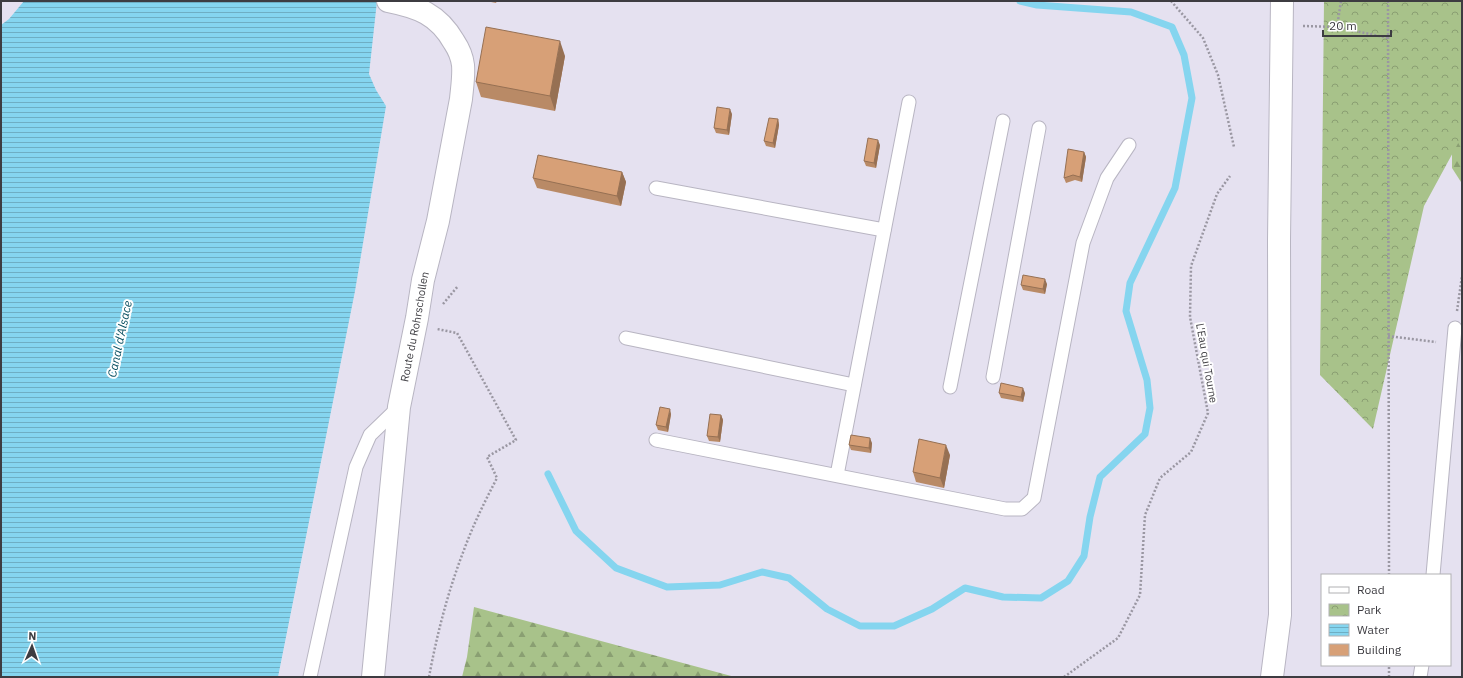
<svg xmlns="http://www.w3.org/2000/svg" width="1463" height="678" viewBox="0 0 1463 678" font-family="'IBM Plex Sans',sans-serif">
<defs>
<pattern id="forest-firs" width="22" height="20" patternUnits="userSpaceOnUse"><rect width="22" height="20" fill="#a8c28a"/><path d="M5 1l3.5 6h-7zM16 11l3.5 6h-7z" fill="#8a9f72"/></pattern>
<pattern id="park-crowns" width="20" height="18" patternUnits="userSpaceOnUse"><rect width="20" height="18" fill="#a8c28a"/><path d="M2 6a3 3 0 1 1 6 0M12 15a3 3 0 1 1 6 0" fill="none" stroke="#8a9f72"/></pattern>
<pattern id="water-rules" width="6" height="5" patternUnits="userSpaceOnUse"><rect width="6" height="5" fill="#85d5ef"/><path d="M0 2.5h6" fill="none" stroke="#6eaec3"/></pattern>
</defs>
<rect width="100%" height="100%" fill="#e5e1f0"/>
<!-- forest -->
<g fill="url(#forest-firs)">
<polygon points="1462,43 1462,181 1461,182 1452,168 1452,127"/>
<polygon points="474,607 735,677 462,677 467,657"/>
</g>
<!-- park -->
<polygon fill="url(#park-crowns)" points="1324,1 1462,1 1462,136 1424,206 1373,429 1320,375"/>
<!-- water -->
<polygon fill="url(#water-rules)" points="24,1 377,1 369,74 376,90 386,106 355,291 278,677 1,677 1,25 9,19"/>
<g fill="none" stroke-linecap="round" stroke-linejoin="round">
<!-- stream -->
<polyline stroke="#85d5ef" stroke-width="7" points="548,474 576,531 616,568 667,587 720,585 762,572 789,578 827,609 860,626 894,626 932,609 965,588 1003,597 1041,598 1068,581 1084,556 1090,517 1100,477 1145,434 1150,408 1147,380 1126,311 1130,283 1175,188 1192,98 1184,55 1172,27 1131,12 1037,5 1020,1"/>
<!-- lane casing -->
<g stroke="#b8b5c2" stroke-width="15">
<g id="lane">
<polyline points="656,188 884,230"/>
<polyline points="626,338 854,385"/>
<polyline points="993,377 1039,128"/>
<polyline points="950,387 1003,121"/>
<polyline points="656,440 1005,509 1022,509 1034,498 1083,243 1107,178 1129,145"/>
<polyline points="837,475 909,102"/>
<polyline points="1433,575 1455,328"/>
<polyline points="310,677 356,467 370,435 399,407"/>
<polyline points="1420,677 1422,665"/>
</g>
</g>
<!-- street casing -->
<g stroke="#b8b5c2" stroke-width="24">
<g id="street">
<path id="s1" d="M 373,677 L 399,407 L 417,318 L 423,280 L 438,221 L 461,99 C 462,88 464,76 463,65 C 462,57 458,48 454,42 C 438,14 418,7 388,1"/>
<polyline points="1272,677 1280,615 1279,240 1282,1"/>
</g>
</g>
<!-- path -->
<g stroke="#9a97a2" stroke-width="2.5" stroke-dasharray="2 2" stroke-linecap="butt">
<polyline points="1171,1 1203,38 1218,75 1234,147"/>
<polyline points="1388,1 1389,575"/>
<polyline points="1303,26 1337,27 1388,38"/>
<polyline points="1337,27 1341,1"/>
<polyline points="443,304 458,286"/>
<polyline points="1457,311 1462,276"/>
<polyline points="1388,336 1436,342"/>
<path d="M 429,677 C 437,634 448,591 464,550 C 473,525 485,501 497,478 L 487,457 L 516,440 L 457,333 L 437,329"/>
<polyline points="1064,677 1118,638 1140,595 1145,515 1160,478 1191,452 1208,413 1190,317 1191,266 1217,194 1230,176"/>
<polyline points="1389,677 1389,665"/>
</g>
<!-- lane -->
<use href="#lane" stroke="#fff" stroke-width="13"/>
<!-- street -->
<use href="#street" stroke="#fff" stroke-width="22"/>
</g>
<!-- wall -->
<g fill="#b98a66">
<polygon points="486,1 497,1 496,3"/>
<polygon points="565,56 555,111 481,97 476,82"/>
<polygon points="732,114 729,135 716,133 714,128"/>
<polygon points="778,119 779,125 775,148 766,146 764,141"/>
<polygon points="880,145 876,168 866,166 864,161"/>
<polygon points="1084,152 1086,157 1082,182 1075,180 1066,183 1064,178"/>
<polygon points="622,172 626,182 621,206 537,188 533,178"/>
<polygon points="1047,284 1045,294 1023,290 1021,285"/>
<polygon points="999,393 1025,393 1023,402 1001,398"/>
<polygon points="671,414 668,432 658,430 656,425"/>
<polygon points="721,415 723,420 720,442 709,441 707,436"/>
<polygon points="872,443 871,453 851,450 849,445"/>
<polygon points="950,455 944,488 916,482 913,472"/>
</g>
<!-- shaded-wall -->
<g fill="#967053">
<polygon points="560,41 565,56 555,111 550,96"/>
<polygon points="730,109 732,114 729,135 727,130"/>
<polygon points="778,119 779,125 775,148 773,143"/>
<polygon points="878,140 880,145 876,168 874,163"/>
<polygon points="1084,152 1086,157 1082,182 1080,177"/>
<polygon points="622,172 626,182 621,206 617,196"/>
<polygon points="1045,279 1047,284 1045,294 1043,289"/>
<polygon points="1023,388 1025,393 1023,402 1021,397"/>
<polygon points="670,409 671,414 668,432 666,427"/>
<polygon points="721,415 723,420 720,442 718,437"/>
<polygon points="870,438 872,443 871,453 869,448"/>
<polygon points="946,445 950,455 944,488 940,478"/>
</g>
<!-- building -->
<g fill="#d7a077" stroke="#967053">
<polygon points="486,27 560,41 550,96 476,82"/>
<polygon points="717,107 730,109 727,130 714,128"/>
<polygon points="769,118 778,119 773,143 764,141"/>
<polygon points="868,138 878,140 874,163 864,161"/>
<polygon points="1068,149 1084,152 1080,177 1073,175 1064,178"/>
<polygon points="538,155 622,172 617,196 533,178"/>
<polygon points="1023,275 1045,279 1043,289 1021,285"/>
<polygon points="1001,383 1023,388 1021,397 999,393"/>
<polygon points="660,407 670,409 666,427 656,425"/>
<polygon points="710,414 721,415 718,437 707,436"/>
<polygon points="851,435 870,438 869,448 849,445"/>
<polygon points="919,439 946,445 940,478 913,472"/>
</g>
<g text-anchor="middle" stroke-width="4" stroke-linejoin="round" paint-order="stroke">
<!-- street labels -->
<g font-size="11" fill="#3d3c41" stroke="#fff">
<text dy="4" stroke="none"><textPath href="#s1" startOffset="353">Route du Rohrschollen</textPath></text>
<text transform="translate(1207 363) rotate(80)" y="4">L'Eau qui Tourne</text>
</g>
<!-- water labels -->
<g font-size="12" font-style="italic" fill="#0a5062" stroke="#fff">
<text transform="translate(120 339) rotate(-78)" y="4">Canal d'Alsace</text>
</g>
</g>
<!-- border -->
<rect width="1463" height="678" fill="none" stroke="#3d3c41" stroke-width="4"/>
<!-- legend -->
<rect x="1321" y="574" width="130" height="92" fill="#ffffff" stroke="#b1b1b3"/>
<rect x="1329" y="587" width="20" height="6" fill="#ffffff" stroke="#b1b1b3"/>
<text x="1357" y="594" font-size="12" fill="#3d3c41">Road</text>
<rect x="1329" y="604" width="20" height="12" fill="url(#park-crowns)" stroke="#b1b1b3"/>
<text x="1357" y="614" font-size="12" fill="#3d3c41">Park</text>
<rect x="1329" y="624" width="20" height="12" fill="url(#water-rules)" stroke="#b1b1b3"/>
<text x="1357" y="634" font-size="12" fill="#3d3c41">Water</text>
<rect x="1329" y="644" width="20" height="12" fill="#d7a077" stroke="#b1b1b3"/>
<text x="1357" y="654" font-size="12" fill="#3d3c41">Building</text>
<!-- north arrow -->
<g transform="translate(32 646) rotate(2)" stroke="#ffffff" stroke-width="3" paint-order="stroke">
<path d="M0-3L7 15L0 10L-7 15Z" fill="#3d3c41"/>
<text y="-6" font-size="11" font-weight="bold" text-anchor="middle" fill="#3d3c41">N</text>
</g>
<!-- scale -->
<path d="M1323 30v6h68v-6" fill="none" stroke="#3d3c41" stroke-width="2"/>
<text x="1329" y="30" font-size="12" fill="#3d3c41" stroke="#ffffff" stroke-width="3" paint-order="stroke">20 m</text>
</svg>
